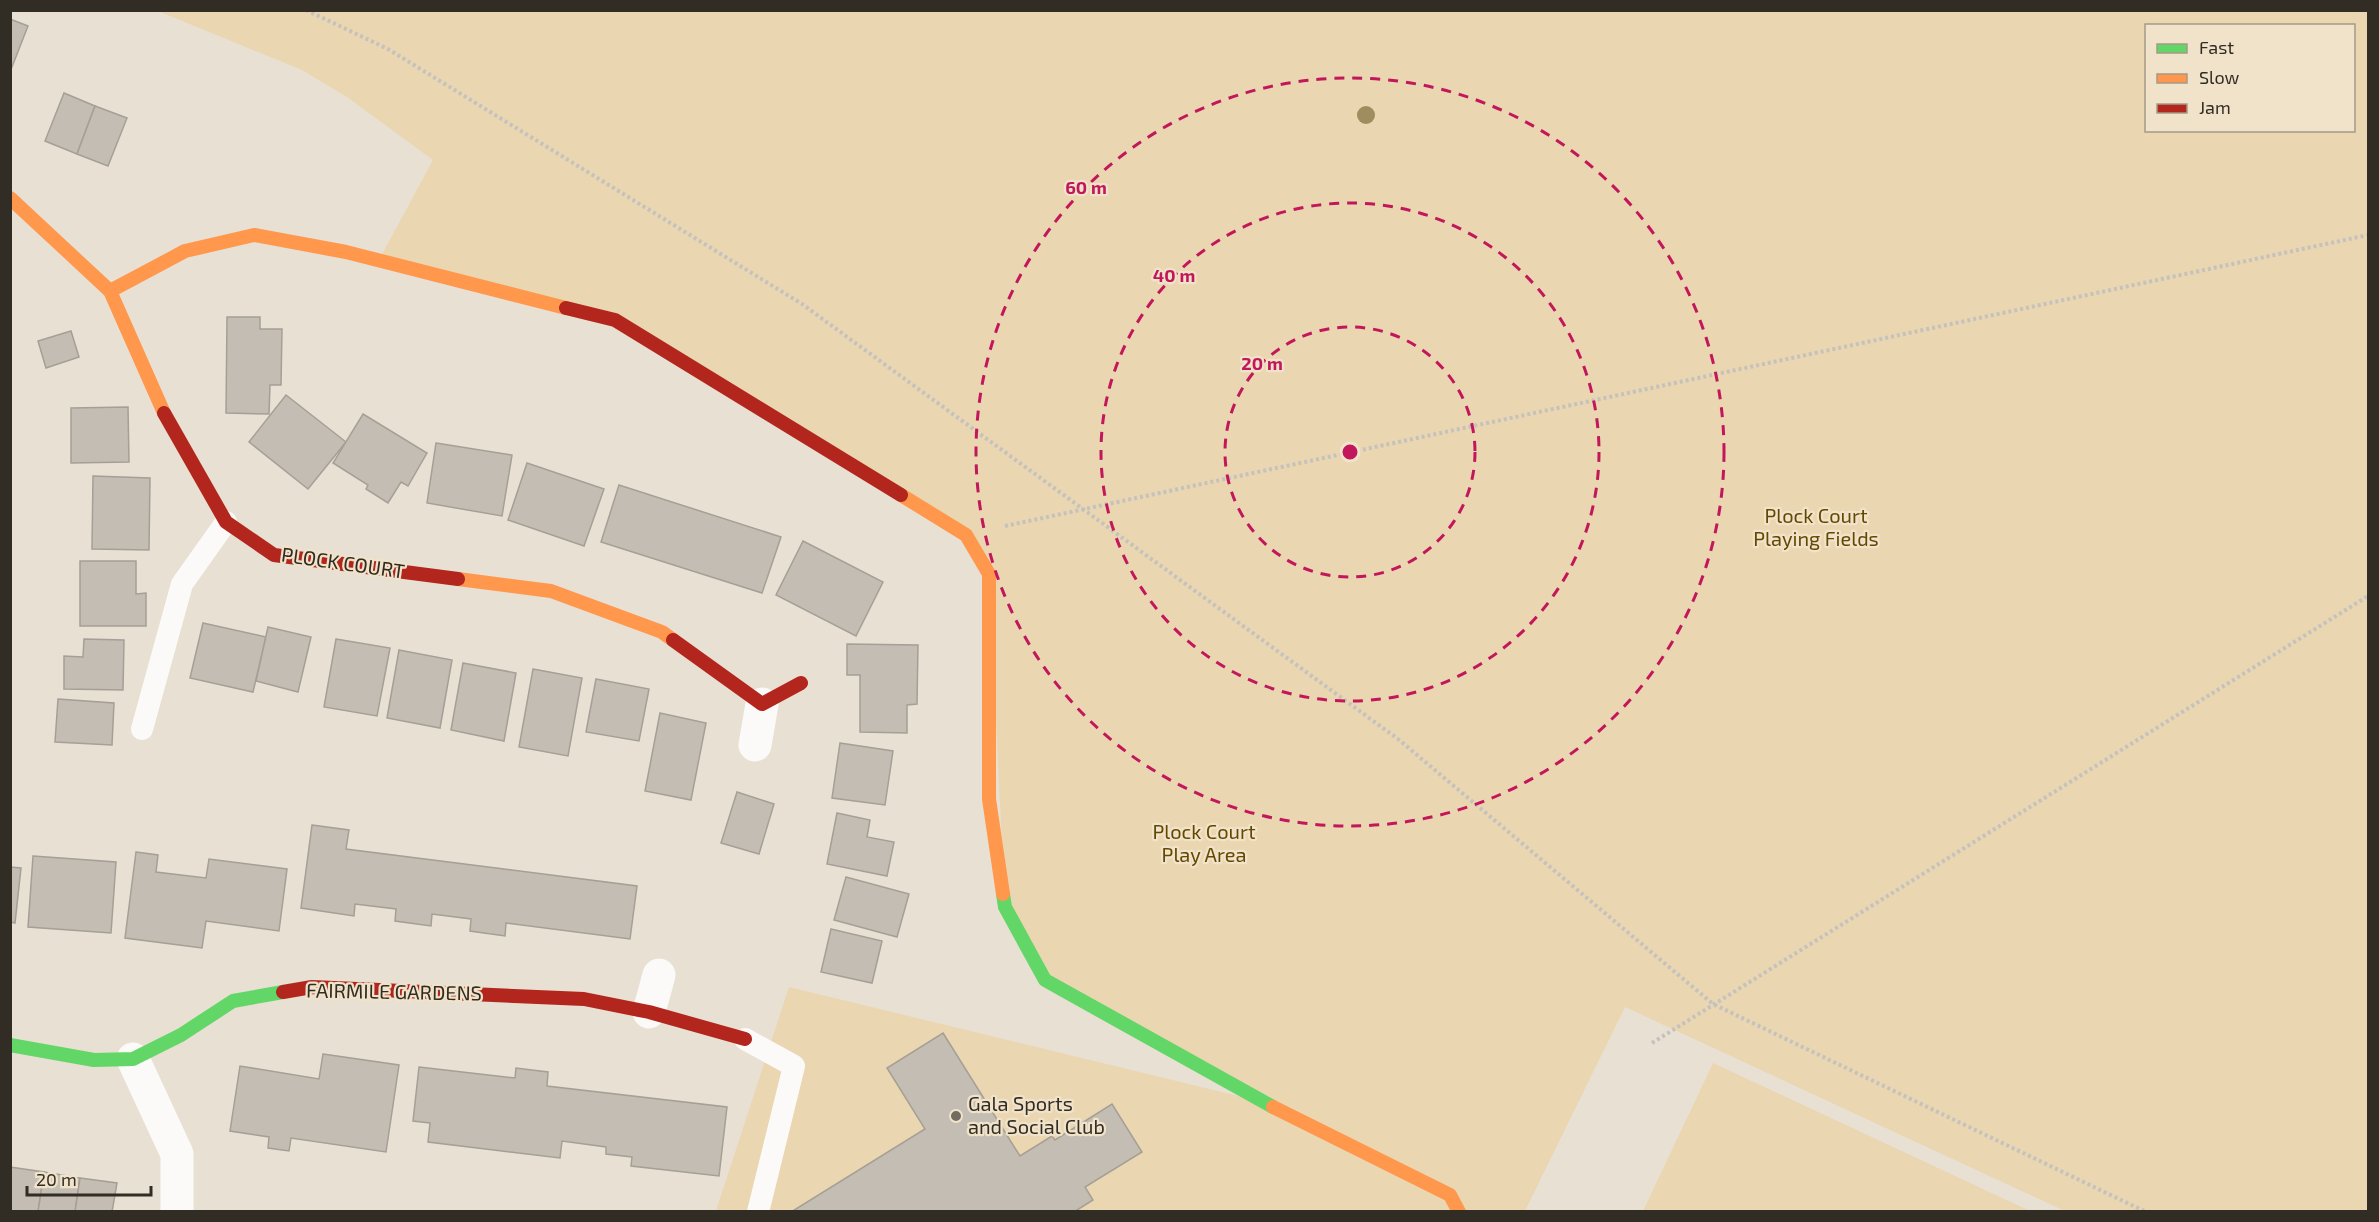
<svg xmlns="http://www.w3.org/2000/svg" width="2379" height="1222" viewBox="0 0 2379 1222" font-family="'Exo 2',sans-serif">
<rect width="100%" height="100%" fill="#e8e0d3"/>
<!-- green -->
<g fill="#ead6b0" fill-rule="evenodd">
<path d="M 158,11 L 2368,11 L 2368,1211 L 2065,1211 L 1625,1007 L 1525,1211 L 716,1211 L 789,987 L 1263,1102 L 1045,980 L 1005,907 L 989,574 L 965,535 L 615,320 L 379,260 L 433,160 L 347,97 L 302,70 ZM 2146,26 L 2354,26 L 2354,130 L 2146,130 Z"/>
<polygon points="1713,1063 2030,1211 1643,1211"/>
</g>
<!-- building -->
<g fill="#c3bdb3" stroke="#a59f95" stroke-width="1.5">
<polygon points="10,19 28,26 10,72"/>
<polygon points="64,93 95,106 77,154 45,141"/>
<polygon points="95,106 127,118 108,166 77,154"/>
<polygon points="227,317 260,317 260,329 282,329 281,385 270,385 269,414 226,413"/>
<polygon points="71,331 79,357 46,368 38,341"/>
<polygon points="286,395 346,442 308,489 249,442"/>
<polygon points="128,407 129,462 71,463 71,408"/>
<polygon points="363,414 427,453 408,486 401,482 388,503 366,489 368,485 333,463"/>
<polygon points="436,443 512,455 502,516 427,503"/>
<polygon points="527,463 604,489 584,546 508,520"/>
<polygon points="93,476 150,478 149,550 92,549"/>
<polygon points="619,485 781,537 762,593 601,542"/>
<polygon points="803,541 883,582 856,636 776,595"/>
<polygon points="80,561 136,561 136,594 146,593 146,626 80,626"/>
<polygon points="203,623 266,637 253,692 190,678"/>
<polygon points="268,627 311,637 298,692 256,681"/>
<polygon points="84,639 124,640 123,690 64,689 64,656 83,657"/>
<polygon points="336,639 390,648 377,716 324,707"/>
<polygon points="847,644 918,645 917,704 907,705 907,733 860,732 860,675 847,675"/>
<polygon points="399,650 452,660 440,728 387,718"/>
<polygon points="463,663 516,673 504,741 451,730"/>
<polygon points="533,669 582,678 568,756 519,747"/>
<polygon points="596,679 649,689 639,741 586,732"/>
<polygon points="58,699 114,703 112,745 55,742"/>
<polygon points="660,713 706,723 691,800 645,791"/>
<polygon points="840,743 893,751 885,805 832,798"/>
<polygon points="737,792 774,804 759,854 721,843"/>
<polygon points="837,813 870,820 867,837 894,842 887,876 827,864"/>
<polygon points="312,825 349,830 346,849 637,886 630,939 506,923 505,936 470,931 471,919 432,914 431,926 395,921 396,909 355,904 354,916 301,908"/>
<polygon points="136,852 158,855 156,872 206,878 209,859 287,869 279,931 206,921 202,948 125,938"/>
<polygon points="33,856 116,862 111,933 28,927"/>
<polygon points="10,867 21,868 15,923 10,922"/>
<polygon points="846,877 909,894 897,937 834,920"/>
<polygon points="831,929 882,941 872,983 821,972"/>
<polygon points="943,1033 1020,1156 1052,1136 1055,1140 1112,1104 1142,1152 1085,1187 1093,1200 1074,1212 791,1212 925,1129 887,1068"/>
<polygon points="323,1054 399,1065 386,1152 291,1138 289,1151 268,1148 269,1137 230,1131 240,1066 319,1079"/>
<polygon points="419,1067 515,1078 516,1068 548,1072 547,1086 727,1107 719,1176 631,1166 632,1157 606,1154 606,1147 562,1141 560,1158 428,1142 430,1123 413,1121"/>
<polygon points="10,1167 44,1172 38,1212 10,1212"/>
<polygon points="44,1172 80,1178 75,1212 38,1212"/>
<polygon points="80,1178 117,1183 112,1212 75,1212"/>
</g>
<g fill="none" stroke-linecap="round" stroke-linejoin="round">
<!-- path -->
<g stroke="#c5c2be" stroke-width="4" stroke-dasharray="3 3" stroke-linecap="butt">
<polyline points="306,10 388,49 802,304 1398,739 1713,1004 2146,1212"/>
<polyline points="1005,526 2368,235"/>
<polyline points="1652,1043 2368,596"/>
</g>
<!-- lane -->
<g stroke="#fcfaf8" stroke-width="22">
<polyline points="142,729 182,584 226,522"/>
<polyline points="745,1039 794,1066 758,1212"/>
</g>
<!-- street -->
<g stroke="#fcfaf8" stroke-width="33">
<polyline points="755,745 762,704"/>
<polyline points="649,1012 659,975"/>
<polyline points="133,1059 177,1154 177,1212"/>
</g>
<!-- fast -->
<g stroke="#63d668" stroke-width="14">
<polyline points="1003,894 1005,907 1045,980 1273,1107"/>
<polyline points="10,1045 94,1060 133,1059 181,1035 233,1001 283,992"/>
</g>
<!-- slow -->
<g stroke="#ff974d" stroke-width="14">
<polyline points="10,198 110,291 164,413"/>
<polyline points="110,291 185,251 254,235 346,252 566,308"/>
<polyline points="901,495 966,535 989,574 989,799 1003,894"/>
<polyline points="458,579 551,591 662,632 673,640"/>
<polyline points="1273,1107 1450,1195 1459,1212"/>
</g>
<!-- jam -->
<g stroke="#b3261e" stroke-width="14">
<polyline points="566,308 615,320 901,495"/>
<polyline points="164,413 226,522 274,555 458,579"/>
<polyline points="673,640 762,704 801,683"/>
<polyline points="283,992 312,987 584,999 649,1012 745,1039"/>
</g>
</g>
<!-- trees -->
<circle fill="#9f8c5f" cx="1366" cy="115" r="9"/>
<!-- distance rings -->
<g fill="none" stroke="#c2185b" stroke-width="3" stroke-dasharray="10 8">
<circle cx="1350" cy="452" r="125"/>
<circle cx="1350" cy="452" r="249"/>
<circle cx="1350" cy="452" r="374"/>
</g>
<!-- markers -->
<circle fill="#726c61" stroke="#f1e3ca" stroke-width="2" cx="956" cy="1116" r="6"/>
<g text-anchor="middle" stroke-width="4.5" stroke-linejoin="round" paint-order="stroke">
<!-- park labels -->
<g font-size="20" fill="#644800" stroke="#f1e3ca">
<text x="1816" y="523">Plock Court<tspan x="1816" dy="23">Playing Fields</tspan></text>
<text x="1204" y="839">Plock Court<tspan x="1204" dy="23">Play Area</tspan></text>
</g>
<!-- street labels -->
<g font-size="20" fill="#322d24" stroke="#f1e3ca">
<text transform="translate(343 563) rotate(8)" y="7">PLOCK COURT</text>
<text transform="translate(394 992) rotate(1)" y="7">FAIRMILE GARDENS</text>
</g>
<!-- poi labels -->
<g font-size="20" fill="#322d24" stroke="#f1e3ca" text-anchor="start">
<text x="968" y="1111">Gala Sports<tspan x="968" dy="23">and Social Club</tspan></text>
</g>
</g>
<circle cx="1350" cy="452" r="9" fill="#c2185b" stroke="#f1e3ca" stroke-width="3"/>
<g font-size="18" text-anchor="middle" font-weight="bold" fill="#c2185b" stroke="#f1e3ca" stroke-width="4.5" stroke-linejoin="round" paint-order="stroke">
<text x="1086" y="194">60 m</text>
<text x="1174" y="282">40 m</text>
<text x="1262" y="370">20 m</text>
</g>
<!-- border -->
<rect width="2379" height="1222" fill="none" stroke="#322d24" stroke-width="24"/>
<!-- legend -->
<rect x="2145" y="24" width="210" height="108" fill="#f1e3ca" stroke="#a59a88" stroke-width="1.5"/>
<rect x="2157" y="44" width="30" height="9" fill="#63d668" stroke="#a59a88" stroke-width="1.5"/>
<text x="2199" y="54" font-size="18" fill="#322d24">Fast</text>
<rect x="2157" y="74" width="30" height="9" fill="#ff974d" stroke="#a59a88" stroke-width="1.5"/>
<text x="2199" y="84" font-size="18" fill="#322d24">Slow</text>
<rect x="2157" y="104" width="30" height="9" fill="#b3261e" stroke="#a59a88" stroke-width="1.5"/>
<text x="2199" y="114" font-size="18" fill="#322d24">Jam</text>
<!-- scale -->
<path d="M27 1186v9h124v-9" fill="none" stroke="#322d24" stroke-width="3"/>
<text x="36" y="1186" font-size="18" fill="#322d24" stroke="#f1e3ca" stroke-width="4.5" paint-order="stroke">20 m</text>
</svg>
